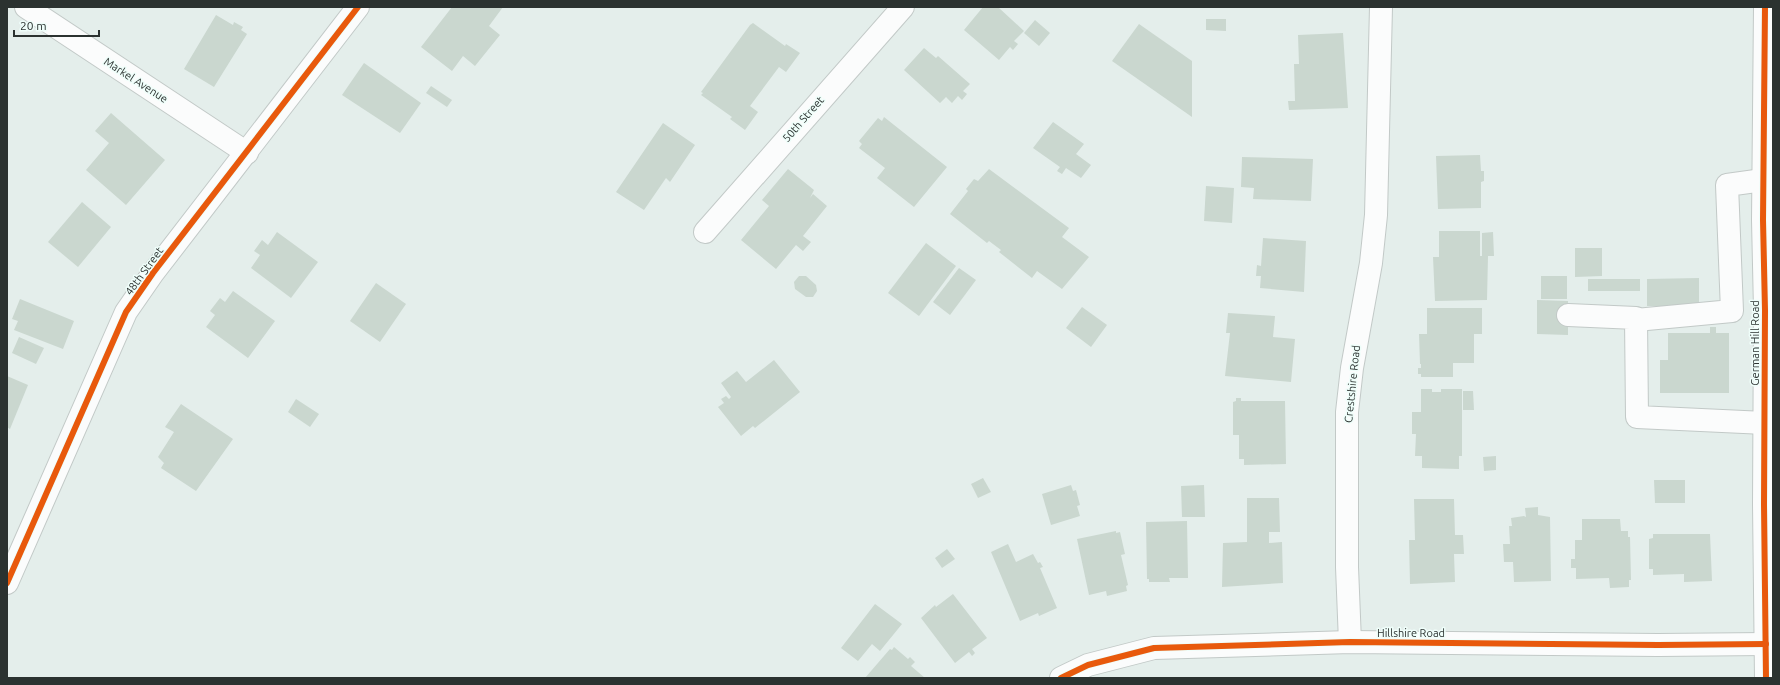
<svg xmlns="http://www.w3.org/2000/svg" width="1780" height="685" viewBox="0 0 1780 685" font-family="Ubuntu,sans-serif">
<rect width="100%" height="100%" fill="#e4eeeb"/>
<!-- building -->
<g fill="#cad7cf">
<polygon points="452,7 503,7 489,26 500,35 475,66 463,56 452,71 421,47"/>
<polygon points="983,7 998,7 1024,31 1014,41 1018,44 1013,50 1010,47 999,60 964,30"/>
<polygon points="216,15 233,25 234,22 243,27 241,30 247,34 214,87 184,69"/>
<polygon points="1206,19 1226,19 1226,31 1206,30"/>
<polygon points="1035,20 1050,33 1039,46 1024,33"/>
<polygon points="753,23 785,46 786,44 800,53 786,72 779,67 750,106 758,112 745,130 730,119 732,117 701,95 703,93 701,92 750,25"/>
<polygon points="1139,24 1192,61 1192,117 1112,61"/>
<polygon points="1343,33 1348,108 1289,110 1288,101 1295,101 1294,64 1299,64 1298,35"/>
<polygon points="924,48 936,58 938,56 970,84 963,91 967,94 962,100 958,96 952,103 946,97 940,103 904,70"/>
<polygon points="364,63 421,103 400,133 342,95"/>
<polygon points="431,86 452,100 447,107 426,93"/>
<polygon points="111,113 165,160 126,205 86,170 109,143 95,131"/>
<polygon points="884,117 947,167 914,207 877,178 885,168 859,148 862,144 859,141 878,118 882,121"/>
<polygon points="1053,122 1084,144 1076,154 1091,165 1081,178 1066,168 1062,174 1057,171 1060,167 1033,148"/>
<polygon points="663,123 695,145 670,182 666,178 644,210 616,192"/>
<polygon points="1480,155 1481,171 1484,171 1484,181 1481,182 1481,208 1438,209 1436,156"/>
<polygon points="1242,157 1313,159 1311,201 1253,199 1254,188 1241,187"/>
<polygon points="788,169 814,190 810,198 813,194 827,206 803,236 811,242 803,251 796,245 776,269 741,240 769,206 762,200"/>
<polygon points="989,169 1069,228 1062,237 1089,257 1062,289 1037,271 1032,278 999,252 1001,250 989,241 987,243 950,214 968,191 966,189 974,179 978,181"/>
<polygon points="1206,186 1234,188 1232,223 1204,221"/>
<polygon points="82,202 111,227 78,267 48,242"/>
<polygon points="1439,231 1480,231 1480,256 1482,256 1482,233 1493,232 1494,256 1488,256 1487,300 1435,301 1433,257 1439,257"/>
<polygon points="277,232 318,262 291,298 251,268 260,255 254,251 262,240 268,245"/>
<polygon points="1263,238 1306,241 1304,292 1260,288 1261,276 1256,276 1257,265 1261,266"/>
<polygon points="926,243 956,266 919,316 888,293"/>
<polygon points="1575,248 1602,248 1602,276 1575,277"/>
<polygon points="959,268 976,280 950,315 933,302"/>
<polygon points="799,276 806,276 816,285 817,291 813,297 806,297 795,289 794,282"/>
<rect x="1541" y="276" width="26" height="23"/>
<polygon points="1699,278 1699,306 1647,306 1647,279"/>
<rect x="1588" y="279" width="52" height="12"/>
<polygon points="376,283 406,304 380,342 350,321"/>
<polygon points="233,291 275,321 248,358 206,327 215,315 210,311 220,298 225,302"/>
<polygon points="20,299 74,321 63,349 14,330 18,321 12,319"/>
<polygon points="1537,300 1568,301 1568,335 1537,334"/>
<polygon points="1082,307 1107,325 1091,347 1066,328"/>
<polygon points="1427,308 1482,308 1482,334 1474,334 1474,363 1453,363 1453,377 1421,377 1421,374 1418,374 1418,368 1421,368 1421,364 1420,364 1419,334 1427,334"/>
<polygon points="1228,313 1275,316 1273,337 1295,339 1291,382 1225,376 1230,333 1226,333"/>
<polygon points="1710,327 1716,327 1716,333 1729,333 1729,393 1660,393 1660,360 1668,360 1668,333 1710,333"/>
<polygon points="19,337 44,348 36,364 12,353"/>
<polygon points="774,360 800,392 755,428 753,426 741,436 718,407 724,403 721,399 726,396 729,399 731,397 721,383 737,371 746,382"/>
<polygon points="7,376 28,385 10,429 7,427"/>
<polygon points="1421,389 1432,389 1432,392 1441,392 1441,389 1462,389 1462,456 1459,456 1459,469 1422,468 1422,456 1415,456 1416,434 1412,434 1412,412 1421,412"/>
<polygon points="1463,391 1473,391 1474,410 1463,410"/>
<polygon points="1236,398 1241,398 1241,401 1285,401 1286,464 1244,465 1244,459 1239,459 1239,435 1233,435 1233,402 1236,401"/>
<polygon points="296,399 319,414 310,427 288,412"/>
<polygon points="181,404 233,439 196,491 161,468 164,463 158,457 174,432 165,427"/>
<polygon points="1496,456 1496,470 1484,471 1483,457"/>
<polygon points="983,478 991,492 978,498 971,484"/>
<polygon points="1654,480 1685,480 1685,503 1655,503"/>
<polygon points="1071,485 1073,491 1076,490 1080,505 1077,506 1080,516 1051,525 1042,494"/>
<polygon points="1204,485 1205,517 1182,517 1181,486"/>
<polygon points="1247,498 1279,498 1280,532 1269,532 1269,543 1282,542 1283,583 1222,587 1223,543 1247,542"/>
<polygon points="1414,499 1454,499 1455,535 1463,535 1464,554 1454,554 1455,582 1410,584 1409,540 1415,540"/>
<polygon points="1538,507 1538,515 1550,517 1551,581 1514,582 1513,562 1504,562 1503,544 1510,544 1509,526 1512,526 1511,518 1524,516 1526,517 1525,508"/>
<polygon points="1582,519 1620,519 1621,531 1628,531 1628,537 1630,537 1631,580 1629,580 1629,587 1610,588 1609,578 1576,579 1576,568 1571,568 1571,559 1575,559 1575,540 1582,540"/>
<polygon points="1187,521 1188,578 1169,578 1170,582 1149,582 1149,579 1147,579 1146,522"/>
<polygon points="1116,531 1116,533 1120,532 1125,554 1121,555 1128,585 1126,586 1127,591 1107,596 1106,591 1089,595 1077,539"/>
<polygon points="1653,534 1710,534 1712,581 1684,582 1684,574 1653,575 1653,569 1649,569 1649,539 1653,538"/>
<polygon points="1008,544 1016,562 1033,554 1038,563 1040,562 1043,567 1040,568 1057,608 1039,616 1038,613 1020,621 991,552"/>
<polygon points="947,549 955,559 942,568 935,558"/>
<polygon points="953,594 987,638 972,649 975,653 972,656 969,652 955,663 921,618 935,605 936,607"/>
<polygon points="875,604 902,624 880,651 872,644 858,661 841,648"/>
<polygon points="894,647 908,659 910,657 915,662 911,666 925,678 865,678 890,649 892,650"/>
</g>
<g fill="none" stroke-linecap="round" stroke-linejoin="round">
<!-- minor casing -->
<g stroke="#c2c9c7" stroke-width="24">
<g id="minor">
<polyline points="26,7 247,153"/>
<polyline points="1765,7 1763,220 1765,310 1764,504 1766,678"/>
<polyline points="705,232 903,7"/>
<polyline points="1568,315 1636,318 1637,417 1765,423"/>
<polyline points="1636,320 1732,311 1727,185 1763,180"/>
<polyline points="7,583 126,312 153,273 358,7"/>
<polyline points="1350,642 1347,567 1347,412 1352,368 1371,263 1376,215 1381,7"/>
<polyline points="1061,678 1088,665 1154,648 1350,642 1658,645 1766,644"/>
</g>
</g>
<!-- minor -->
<use href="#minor" stroke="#fbfcfc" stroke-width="22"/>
<!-- cycleway casing -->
<g stroke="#effefa" stroke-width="8">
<g id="cycleway">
<polyline points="1765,7 1763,220 1765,310 1764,504 1766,678"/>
<polyline points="7,583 126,312 153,273 358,7"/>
<polyline points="1061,678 1088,665 1154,648 1350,642 1658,645 1766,644"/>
</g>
</g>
<!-- cycleway -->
<use href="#cycleway" stroke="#e8590c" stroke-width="6"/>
</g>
<g text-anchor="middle" stroke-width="3" stroke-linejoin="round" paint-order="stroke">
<!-- street labels -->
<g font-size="11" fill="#2b3230" stroke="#effefa">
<text transform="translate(136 80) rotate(33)" y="4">Markel Avenue</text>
<text transform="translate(803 119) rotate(-49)" y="4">50th Street</text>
<text transform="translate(144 271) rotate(-54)" y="4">48th Street</text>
<text transform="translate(1755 343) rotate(-90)" y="4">German Hill Road</text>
<text transform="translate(1352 384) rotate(-84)" y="4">Crestshire Road</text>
<text x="1411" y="637">Hillshire Road</text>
</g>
</g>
<!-- border -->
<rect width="1780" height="685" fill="none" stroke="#2b3230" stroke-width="16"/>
<!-- scale -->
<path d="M14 30v6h85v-6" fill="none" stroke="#2b3230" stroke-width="2"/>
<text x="20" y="30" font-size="12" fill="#2b3230" stroke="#effefa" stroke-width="3" paint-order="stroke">20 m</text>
</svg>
